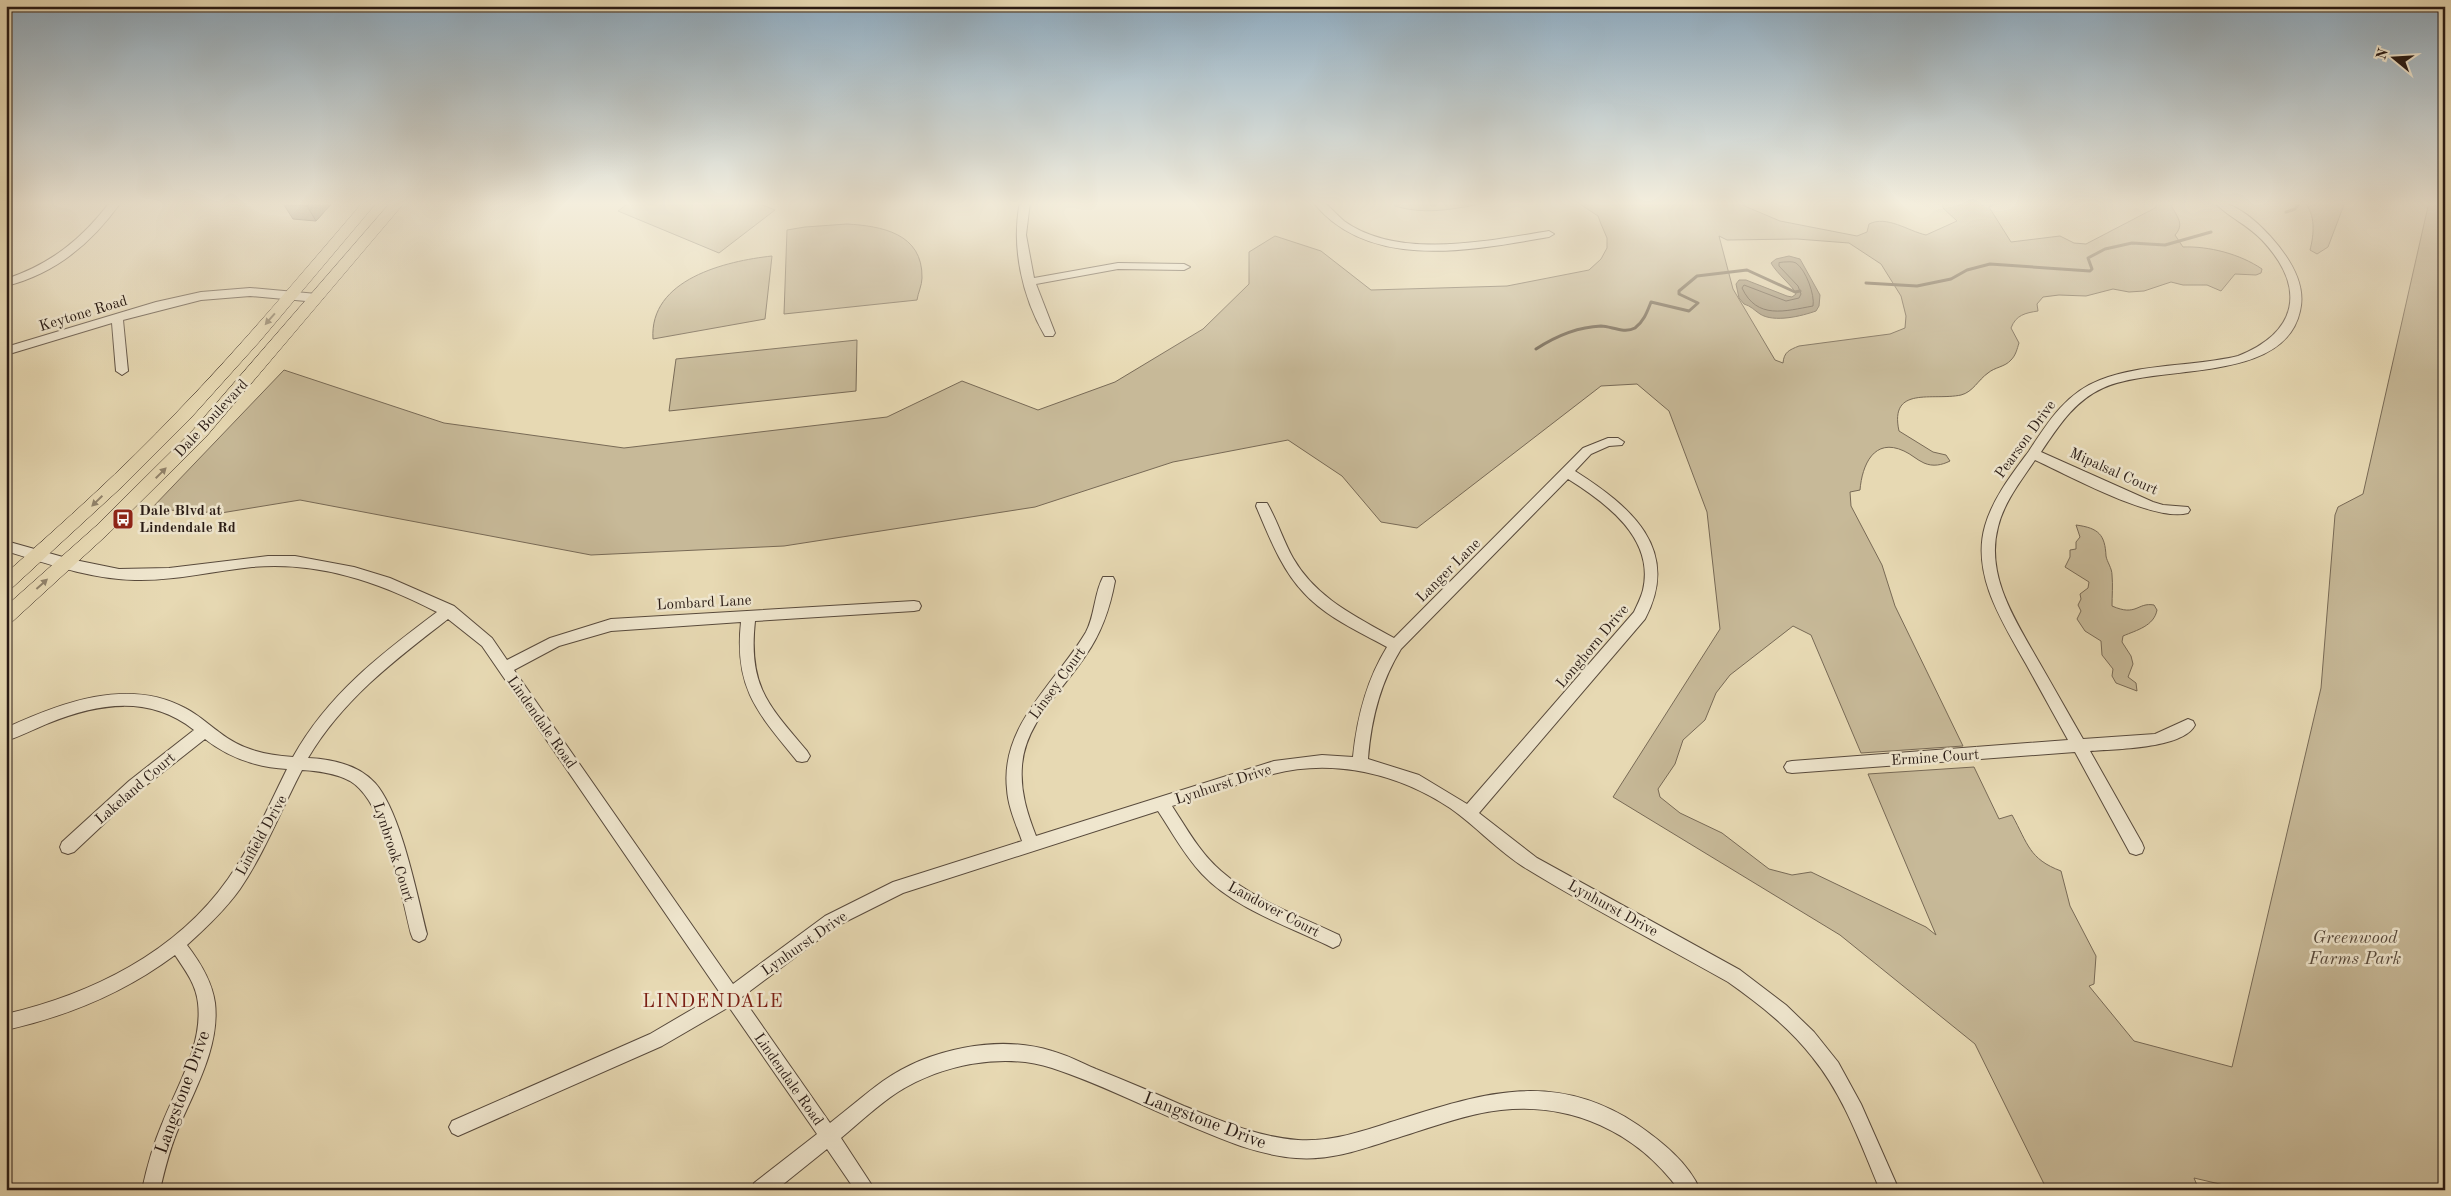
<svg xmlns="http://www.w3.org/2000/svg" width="2451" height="1196" viewBox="0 0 2451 1196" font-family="'Old Standard TT',serif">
<rect width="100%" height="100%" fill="#e7d9b3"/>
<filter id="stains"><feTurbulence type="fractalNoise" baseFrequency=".004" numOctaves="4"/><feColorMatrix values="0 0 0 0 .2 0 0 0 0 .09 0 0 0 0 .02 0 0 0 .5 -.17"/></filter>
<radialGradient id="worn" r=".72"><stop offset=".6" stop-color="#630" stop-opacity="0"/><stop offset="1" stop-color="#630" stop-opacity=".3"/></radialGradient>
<!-- green -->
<g fill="#c7b998" stroke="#786a56" fill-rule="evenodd">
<polygon points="630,202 755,202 775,210 719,253 618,211"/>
<path d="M 1393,202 L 1491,202 C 1459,208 1427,216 1395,206 Z"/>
<path d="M 1577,202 L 1735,202 L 1780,221 L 1857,236 L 1867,232 L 1869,224 C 1887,215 1908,231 1926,235 L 1957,221 L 1943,208 L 1943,204 L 2001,202 L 1989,207 L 2011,242 L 2060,236 L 2074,243 L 2086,244 L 2155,208 L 2159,202 L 2171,202 L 2171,205 C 2177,217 2185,224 2175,235 L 2183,247 C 2209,246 2240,254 2262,269 L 2261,273 L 2256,275 L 2235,274 L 2221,291 L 2207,285 L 2183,285 L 2171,282 L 2144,291 L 2129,292 L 2113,289 L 2086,296 L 2059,295 L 2043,297 L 2037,304 L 2038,311 C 2025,313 2016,315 2011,328 L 2019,343 C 2017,349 2016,355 2011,360 C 2005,367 1995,367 1988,373 C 1978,380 1973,392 1961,395 C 1933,401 1889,385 1899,431 L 1933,452 L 1946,455 L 1950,461 C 1942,465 1933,467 1924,463 C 1917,460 1911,454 1904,451 C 1874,437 1862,465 1860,490 L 1850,492 L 1851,506 L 1882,565 L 1895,606 L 1963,746 L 1861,753 L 1811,635 L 1793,626 L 1730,675 L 1716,693 L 1705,720 L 1683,740 L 1675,764 L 1658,789 L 1660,797 L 1680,813 L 1722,833 L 1769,869 L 1792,875 L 1811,872 L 1926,927 L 1936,935 L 1868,774 L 1974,767 L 1999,819 L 2012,815 C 2028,844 2029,859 2061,871 L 2070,906 L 2096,956 L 2094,984 L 2089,986 L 2134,1041 L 2232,1067 L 2321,688 L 2335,515 L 2338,507 L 2363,494 L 2429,202 L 2445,202 L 2445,1190 L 2245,1190 L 2194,1178 L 2199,1190 L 2047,1190 L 1975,1044 L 1840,935 L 1613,797 L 1720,629 L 1707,512 L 1669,411 L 1637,384 L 1601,386 L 1417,528 L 1381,522 L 1342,476 L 1288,440 L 1173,462 L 1035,507 L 784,546 L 591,555 L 300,500 L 221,513 L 151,509 L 284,370 L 444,423 L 624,448 L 887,417 L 962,381 L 1038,410 L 1115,382 L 1203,329 L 1249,284 L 1249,252 L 1275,236 L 1321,251 L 1371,290 L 1507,286 L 1589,270 L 1601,259 L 1607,248 L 1607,238 L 1601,224 L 1598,216 ZM 1719,236 L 1727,240 L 1797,239 L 1849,243 L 1881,264 L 1901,296 L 1906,316 L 1905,328 L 1890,334 L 1799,346 C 1789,350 1784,352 1783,363 L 1775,360 L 1733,289 Z"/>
<path d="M 2304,202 L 2345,202 L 2328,247 L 2317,254 L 2310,250 C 2314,235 2316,214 2304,202 Z"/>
<path d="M 847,224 C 881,226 923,233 922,278 C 922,285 918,293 917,300 L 784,314 L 787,230 L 805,227 Z"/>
<path d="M 772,256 L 765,319 L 653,339 C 649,279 726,261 772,256 Z"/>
<polygon points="857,340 856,391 669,411 676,359"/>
<path d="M 2076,525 C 2099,528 2105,535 2106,556 C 2107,562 2112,568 2112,575 C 2113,585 2112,596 2112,606 C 2137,617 2137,602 2154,605 L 2157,610 C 2154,626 2137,630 2123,636 L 2122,642 L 2131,656 L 2133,664 L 2128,677 L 2136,683 L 2137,691 L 2116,683 L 2112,676 L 2113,669 L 2102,655 L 2101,641 L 2085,631 L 2077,619 L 2081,611 L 2078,605 L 2081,599 L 2080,594 L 2088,588 L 2089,582 L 2065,567 L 2070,557 L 2070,550 L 2076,549 L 2076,542 L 2080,537 Z"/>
</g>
<!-- water -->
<path fill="#a6987d" stroke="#746653" d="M 1789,256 L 1800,259 L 1820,295 L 1819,306 L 1816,311 C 1802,316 1774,323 1760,314 C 1754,310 1751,306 1744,304 L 1739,298 L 1736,284 L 1739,280 L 1746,280 L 1787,296 L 1792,297 L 1796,294 C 1794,287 1777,274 1771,263 L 1776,259 Z"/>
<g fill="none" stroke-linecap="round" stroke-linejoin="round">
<!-- shore -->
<path stroke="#675948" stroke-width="1" d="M 1784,262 C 1788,262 1792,261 1796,263 C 1806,270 1815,295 1813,306 C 1785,311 1757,320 1742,288 L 1744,285 L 1786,301 L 1799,298 L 1801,294 L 1798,286 L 1779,266 L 1779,263 Z"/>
<!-- stream -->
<g stroke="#746653" stroke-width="3">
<polyline points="2286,212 2295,209 2300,202"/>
<polyline points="1866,283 1917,286 1951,279 1967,270 1990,264 2090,271 2092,269 2088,258 2105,249 2132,243 2165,245 2211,232"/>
<path d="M 1536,349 C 1556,336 1576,327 1601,326 C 1611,326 1624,334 1635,328 C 1644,321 1647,312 1651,302 L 1689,311 L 1698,303 L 1679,294 L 1679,291 L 1697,276 L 1747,270 L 1795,292 L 1800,291"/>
</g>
<!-- minor casing -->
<g stroke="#584a3c" stroke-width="2">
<g id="minor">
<path d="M 110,202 L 121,202 C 92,243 55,274 6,286 L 6,279 C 51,264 82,239 110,202 Z"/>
<path d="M 1020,202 L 1030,202 L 1026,235 L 1034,278 L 1118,263 L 1184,264 L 1190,267 L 1184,270 L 1118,269 L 1036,284 L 1055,333 L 1053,336 L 1045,336 C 1022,297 1011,246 1020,202 Z"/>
<path d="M 1313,202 L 1324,202 C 1331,208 1337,215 1344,221 C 1398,260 1488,241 1549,231 L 1554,234 L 1549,237 C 1473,250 1368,272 1313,202 Z"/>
<path d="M 2214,202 C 2236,202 2256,221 2270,236 C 2288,256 2307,283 2300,311 C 2284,385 2157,363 2103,388 C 2074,401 2058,427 2041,452 L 2153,502 L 2163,505 L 2188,507 L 2190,510 L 2188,513 C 2155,523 2068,475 2035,460 C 2021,481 2004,502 1998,527 C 1985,576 2016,621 2039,662 C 2054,688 2068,713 2083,739 L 2155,734 L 2188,719 L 2193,721 L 2195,725 C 2183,749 2114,749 2090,751 L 2142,843 L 2144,848 L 2142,853 L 2136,855 L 2130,853 L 2075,752 L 1792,773 L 1787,772 L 1784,767 L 1787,762 L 1792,761 L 2068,740 C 2054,715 2040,689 2026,664 C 2003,623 1971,575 1985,526 C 1993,498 2012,474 2029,451 C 2048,422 2066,393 2100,380 C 2144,363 2192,367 2238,356 C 2298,332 2307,288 2262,240 C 2248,225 2227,216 2214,202 Z"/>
<polygon points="250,288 317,294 323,298 317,302 250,296 201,300 123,320 128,371 122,375 116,371 112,323 6,355 6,347 156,302 201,292"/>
<path d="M 1608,438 L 1618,438 L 1624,442 L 1622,445 L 1609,446 L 1591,454 L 1575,471 C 1630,506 1682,549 1645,619 L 1479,813 L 1537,858 L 1740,970 L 1786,1005 L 1814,1032 L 1838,1062 L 1861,1104 L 1899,1190 L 1880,1190 C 1861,1145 1844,1096 1813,1058 C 1789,1027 1759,1004 1728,982 C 1661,944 1592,909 1527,869 C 1499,852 1476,826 1450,808 C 1399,774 1334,758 1273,774 C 1239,783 1206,796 1172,806 C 1187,829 1200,853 1221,871 C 1254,900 1299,916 1339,935 L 1341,940 L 1339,945 L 1333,948 L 1327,945 C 1285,925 1234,908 1202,874 C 1184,855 1172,832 1158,811 L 903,893 L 837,926 L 742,997 L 830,1123 C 848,1109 865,1094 883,1081 C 928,1049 998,1034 1052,1051 C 1067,1055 1082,1063 1096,1069 C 1126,1081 1155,1093 1184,1106 C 1222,1121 1257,1137 1298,1140 C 1331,1142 1360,1132 1391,1122 C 1480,1094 1553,1068 1638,1125 C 1661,1141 1689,1163 1700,1190 L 1679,1190 C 1637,1132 1571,1102 1501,1110 C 1467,1114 1435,1126 1403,1136 C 1368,1147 1334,1161 1296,1158 C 1257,1155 1224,1140 1188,1125 C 1143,1106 1098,1083 1052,1068 C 1002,1052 941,1065 898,1092 C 878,1105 859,1123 841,1138 L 875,1190 L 855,1190 L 827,1149 L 776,1190 L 752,1190 L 754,1183 L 817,1134 L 729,1007 L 662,1046 L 458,1136 L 452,1133 L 449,1127 L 452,1121 L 650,1034 L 720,993 L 482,646 L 448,619 C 395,660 343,699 308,758 C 331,759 359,765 375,783 C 401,812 417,895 427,934 L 425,939 L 419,942 L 413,939 L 411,934 C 401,895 386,802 350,781 C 335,773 318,771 302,770 C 281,810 265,852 240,889 C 225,910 206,928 187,945 C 200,962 212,981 215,1003 C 220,1046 195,1089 179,1127 C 170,1148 165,1168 160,1190 L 142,1190 C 147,1167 153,1145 162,1124 C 177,1086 203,1045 198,1003 C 196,984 185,970 175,955 C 124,993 68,1016 6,1030 L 6,1014 C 91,994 176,953 228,879 C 252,845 268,807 287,769 C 256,767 229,758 205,739 L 139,791 L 74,852 L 68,854 L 62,852 L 60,847 L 62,842 L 129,781 L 194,730 C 149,695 99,703 49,723 C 34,729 21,736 6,741 L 6,728 C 60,703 128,677 185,708 C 197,714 208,724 219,732 C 242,750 265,755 293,757 C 328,694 381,654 437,612 C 379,582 318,561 252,567 C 213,571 175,581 135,580 C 91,579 48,564 6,551 L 6,541 L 70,559 L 119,569 L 169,568 L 268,556 L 295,556 L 354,567 L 390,578 L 454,606 L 492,638 L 507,660 L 550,638 L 611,619 L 914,601 L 919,602 L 921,606 L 919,610 L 914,611 L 755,621 C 748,686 768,705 807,751 L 810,756 L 807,761 L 802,762 L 797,761 C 757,712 734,688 741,622 L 611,631 L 559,646 L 514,670 L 733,984 L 825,916 L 893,882 L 1022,841 C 1016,824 1008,807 1007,789 C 1000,725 1056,683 1086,632 C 1095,615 1094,594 1103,577 L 1113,577 L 1115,581 C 1110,608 1102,632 1086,655 C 1064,689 1025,722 1022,766 C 1020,791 1027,813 1036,836 L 1274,761 L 1322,755 L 1353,757 C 1357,718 1366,681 1387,647 C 1358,631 1326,617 1304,593 C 1281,569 1269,536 1256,506 L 1257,503 L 1267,503 C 1277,520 1283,540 1293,558 C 1316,598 1355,616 1394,638 L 1583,448 ZM 1568,479 C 1606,503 1655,538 1643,590 C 1641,598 1637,605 1634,612 L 1467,804 L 1419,775 L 1368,759 C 1371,720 1380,683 1401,649 Z"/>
</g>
</g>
<!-- major casing -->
<g stroke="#281a14" stroke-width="1">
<g id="major">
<path d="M 363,202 L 377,202 L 260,341 L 189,420 L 124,485 L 12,588 L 6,590 L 6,573 C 65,521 123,469 177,412 C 242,345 302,273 363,202 Z"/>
<polygon points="391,202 405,202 205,438 108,534 12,622 6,624 6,606 96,526 193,430"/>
</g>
</g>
<!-- minor -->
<use href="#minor" fill="#efe6ce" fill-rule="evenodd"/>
<!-- major -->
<use href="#major" fill="#e7d9b3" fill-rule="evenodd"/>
</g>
<!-- wall -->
<polygon fill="#786c59" stroke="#281a14" points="333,202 316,221 293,219 284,205"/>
<!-- shaded-wall -->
<polygon fill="#615848" stroke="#281a14" points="311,202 333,202 316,221 307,206"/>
<!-- building -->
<polygon fill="#8b7d67" stroke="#281a14" points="286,202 311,202 307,206 284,205"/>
<!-- one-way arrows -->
<defs><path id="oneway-solid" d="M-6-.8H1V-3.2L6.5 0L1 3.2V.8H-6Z" transform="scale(1.25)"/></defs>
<g fill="#91836b">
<use href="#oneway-solid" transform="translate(270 319) rotate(131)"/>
<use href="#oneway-solid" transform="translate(161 473) rotate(-45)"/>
<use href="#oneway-solid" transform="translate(97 501) rotate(136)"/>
<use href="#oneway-solid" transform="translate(42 584) rotate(-42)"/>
</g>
<!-- sky -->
<linearGradient id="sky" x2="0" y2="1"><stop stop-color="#8da9bd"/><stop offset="0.55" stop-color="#f4eedd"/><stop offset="1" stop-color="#f4eedd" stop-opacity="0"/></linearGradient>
<rect width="2451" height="370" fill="url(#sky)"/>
<!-- icons -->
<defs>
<g id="bus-square" transform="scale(1.125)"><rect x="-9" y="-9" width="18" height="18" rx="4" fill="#8f2418" stroke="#efe6ce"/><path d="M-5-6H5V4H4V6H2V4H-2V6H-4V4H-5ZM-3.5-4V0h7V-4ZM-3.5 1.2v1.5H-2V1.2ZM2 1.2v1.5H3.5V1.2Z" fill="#fff"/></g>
</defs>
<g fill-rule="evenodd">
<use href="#bus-square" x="123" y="519"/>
</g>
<g text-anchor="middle" stroke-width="5" stroke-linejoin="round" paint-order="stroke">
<!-- street labels -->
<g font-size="15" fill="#281a14" stroke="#efe6ce">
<text transform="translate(83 313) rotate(-17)" y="5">Keytone Road</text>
<text transform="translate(211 418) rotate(-47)" y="5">Dale Boulevard</text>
<text transform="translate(2025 439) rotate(-54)" y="5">Pearson Drive</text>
<text transform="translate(2114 471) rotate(24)" y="5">Mipalsal Court</text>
<text transform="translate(1448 570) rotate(-45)" y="5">Langer Lane</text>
<text transform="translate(704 602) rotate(-3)" y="5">Lombard Lane</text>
<text transform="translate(1592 646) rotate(-50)" y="5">Longhorn Drive</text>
<text transform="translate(1057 683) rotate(-54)" y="5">Linsey Court</text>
<text transform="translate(542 722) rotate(55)" y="5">Lindendale Road</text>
<text transform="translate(1935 757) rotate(-4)" y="5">Ermine Court</text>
<text transform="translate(1223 784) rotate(-18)" y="5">Lynhurst Drive</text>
<text transform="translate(135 788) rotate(-41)" y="5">Lakeland Court</text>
<text transform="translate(261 835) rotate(-61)" y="5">Linfield Drive</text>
<text transform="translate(394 852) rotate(72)" y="5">Lynbrook Court</text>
<text transform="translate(1613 908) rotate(29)" y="5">Lynhurst Drive</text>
<text transform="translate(1274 909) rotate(28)" y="5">Landover Court</text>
<text transform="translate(804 943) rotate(-35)" y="5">Lynhurst Drive</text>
<text transform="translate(789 1079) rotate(55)" y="5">Lindendale Road</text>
</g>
<!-- poi labels -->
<g font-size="15" font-weight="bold" fill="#281a14" stroke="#efe6ce" text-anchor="start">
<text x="139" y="515">Dale Blvd at<tspan x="139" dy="17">Lindendale Rd</tspan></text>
</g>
<!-- near-park labels -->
<g font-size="18" font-style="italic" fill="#584a3c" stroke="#efe6ce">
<text x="2355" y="943">Greenwood<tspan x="2355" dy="21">Farms Park</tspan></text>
</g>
<!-- near-street labels -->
<g font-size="18" fill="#281a14" stroke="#efe6ce">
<text transform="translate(182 1092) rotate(-70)" y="6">Langstone Drive</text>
<text transform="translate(1205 1120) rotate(21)" y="6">Langstone Drive</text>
</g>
<!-- near-neighbourhood labels -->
<g font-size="19" letter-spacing="1" fill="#7a1f14" stroke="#efe6ce">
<text x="713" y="1007">LINDENDALE</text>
</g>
</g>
<!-- margin -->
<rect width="2451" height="1196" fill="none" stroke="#e7d9b3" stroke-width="25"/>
<rect x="8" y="8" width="2436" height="1181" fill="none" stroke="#281a14" stroke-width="2.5"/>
<rect x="12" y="12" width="2426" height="1171" fill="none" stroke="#281a14"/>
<!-- north arrow -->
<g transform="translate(2394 58) rotate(288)" stroke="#efe6ce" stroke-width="4" paint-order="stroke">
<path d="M0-4L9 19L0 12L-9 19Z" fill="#281a14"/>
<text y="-8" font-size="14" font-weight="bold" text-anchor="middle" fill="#281a14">N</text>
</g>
<rect width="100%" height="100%" filter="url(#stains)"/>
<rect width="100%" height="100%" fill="url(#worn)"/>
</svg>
